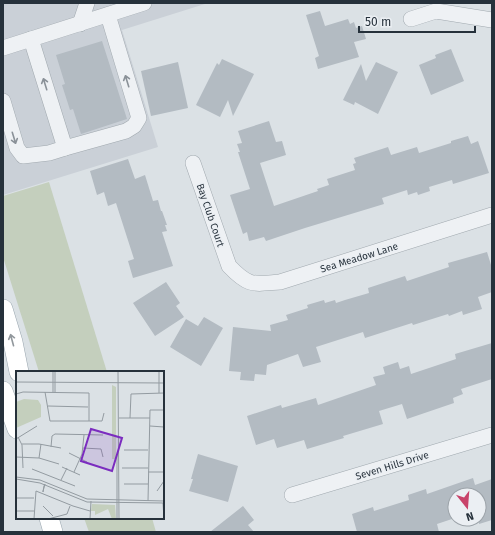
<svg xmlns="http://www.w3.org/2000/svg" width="495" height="535" viewBox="0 0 495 535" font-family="'Fira Sans',sans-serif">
<rect width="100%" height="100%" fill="#dbe1e5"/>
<!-- built -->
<polygon fill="#cad0d7" points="3,3 208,3 122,30 158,147 3,195"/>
<!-- green -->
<g fill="#c4cfbd">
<polygon points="49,182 107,372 39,372 3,257 3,196"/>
<polygon points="84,518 152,518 156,532 89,532"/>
</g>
<!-- building -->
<g fill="#b3bbc2">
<polygon points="320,11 325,26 348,19 350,24 354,22 356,28 362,26 366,39 354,42 359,57 318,69 315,58 319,56 306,15"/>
<polygon points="102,41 127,119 81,134 73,109 70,110 62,85 65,84 56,55"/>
<polygon points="451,49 464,81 431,95 419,65 436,58 435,55"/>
<polygon points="222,59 254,74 233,116 228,100 220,117 196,105 217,63 219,65"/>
<polygon points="178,62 188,108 151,116 141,71"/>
<polygon points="376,62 398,72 378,114 355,102 354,105 343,100 361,64 366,81"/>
<polygon points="269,121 276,142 282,141 286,155 260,163 274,206 318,191 317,189 329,185 327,179 355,170 353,164 356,163 354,158 388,147 391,155 417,147 419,153 451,143 451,141 468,136 471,144 478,141 489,173 453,184 452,180 429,187 430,191 418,195 417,192 408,195 407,190 382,198 384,204 305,228 266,241 264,237 249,241 247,232 243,234 230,195 250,189 238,152 240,152 237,144 242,143 238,131"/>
<polygon points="128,159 135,179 145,175 153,201 158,200 161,211 162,211 167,225 165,225 167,231 162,232 173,266 133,278 128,261 134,259 116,203 108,206 104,192 97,195 90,171"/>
<polygon points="487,252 492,268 492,292 478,297 482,309 463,315 462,311 449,316 448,314 413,325 412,323 365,338 363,332 316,347 321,362 303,367 298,354 267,365 266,375 255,374 254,381 240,380 241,372 229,371 233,327 271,331 270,325 288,320 286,315 308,308 307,305 324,300 325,303 335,300 336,303 345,300 369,293 368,288 405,276 407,281 449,267 448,263"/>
<polygon points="166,282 180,303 176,306 184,317 155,336 133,303"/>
<polygon points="204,317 223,328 201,366 170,347 186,319 198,326"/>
<polygon points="492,343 492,379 461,389 463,394 453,398 454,403 407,419 402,404 379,411 383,424 343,436 344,438 307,449 304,440 277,448 274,439 256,445 247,416 281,405 282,408 316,398 318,405 376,385 373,377 385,374 383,367 398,362 400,369 409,366 411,374 456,359 455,354"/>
<polygon points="198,454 238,466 228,502 189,491 193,479 191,479"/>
<polygon points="473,478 475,485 492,479 492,520 479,524 479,495 455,495 455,518 437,524 439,532 357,532 352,514 373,507 374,511 409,500 408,495 426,489 427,494"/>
<polygon points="243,506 254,520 248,525 254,532 210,532"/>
</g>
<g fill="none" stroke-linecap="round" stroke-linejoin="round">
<!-- minor casing -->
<g stroke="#a1a9af" stroke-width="16">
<g id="minor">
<polyline points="411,19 436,11 492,20"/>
<polyline points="80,24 87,3"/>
<polyline points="3,48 144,3"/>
<polyline points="3,101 17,148 23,156 49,153 65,148 31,39"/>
<polyline points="65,148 126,131 134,126 139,118 108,15"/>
<path d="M 193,163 L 229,266 C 249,287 253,284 280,282 L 492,215"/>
<polyline points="292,495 492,435"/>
</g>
</g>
<!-- major casing -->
<g stroke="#9ba7b0" stroke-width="20">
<g id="major">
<polyline points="3,309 13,342 19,372"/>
<polyline points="3,391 17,429"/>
<polyline points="49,518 53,532"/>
</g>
</g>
<!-- minor -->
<use href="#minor" stroke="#eef1f4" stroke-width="15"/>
<!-- major -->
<use href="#major" stroke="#fff" stroke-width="19"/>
</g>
<!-- one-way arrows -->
<defs><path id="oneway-shaft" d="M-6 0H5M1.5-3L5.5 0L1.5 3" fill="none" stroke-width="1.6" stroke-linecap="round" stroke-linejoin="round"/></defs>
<g stroke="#8a9198">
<use href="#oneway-shaft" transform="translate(127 81) rotate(-107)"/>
<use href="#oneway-shaft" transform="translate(45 84) rotate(-107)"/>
<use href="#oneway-shaft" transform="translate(14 138) rotate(73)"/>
</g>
<use stroke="#92989d" href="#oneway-shaft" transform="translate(12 340) rotate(-105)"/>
<g text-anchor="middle" stroke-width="3" stroke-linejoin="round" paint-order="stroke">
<!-- street labels -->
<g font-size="10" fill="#26313b" stroke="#ebeff3">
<text transform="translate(211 215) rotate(71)" y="4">Bay Club Court</text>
<text transform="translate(359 257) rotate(-17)" y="4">Sea Meadow Lane</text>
<text transform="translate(392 465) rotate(-17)" y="4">Seven Hills Drive</text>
</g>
</g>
<!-- overview -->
<g transform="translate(16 371)">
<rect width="148" height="148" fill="#dbe1e5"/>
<path d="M 96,14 L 100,16 L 100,88 L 96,88 ZM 8,28 L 22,29 L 25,34 L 25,46 L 0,57 L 0,31 ZM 76,133 L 99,134 L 100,148 L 96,148 L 92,138 L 79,144 L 79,140 L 75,140 Z" fill="#c4cfbd"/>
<path fill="none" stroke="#939ba1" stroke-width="1" d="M 28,0 L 50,0M 102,0 L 103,148M 0,11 L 148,12M 29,21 L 34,50 L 86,50 L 88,42M 37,21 L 37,1M 39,21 L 39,1M 143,22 L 143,0M 0,23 L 7,21 L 73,22 L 73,50M 32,35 L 72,36M 103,47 L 134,47M 114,47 L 115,23 L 148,22M 134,55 L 148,56M 2,66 L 6,74 L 7,97M 0,68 L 21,55M 6,73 L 23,73 L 45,77M 35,76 L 36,65 L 39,63 L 87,64M 67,77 L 85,78 L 87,86M 108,79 L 132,79M 53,82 L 71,91M 0,86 L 23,87 L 43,93M 23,87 L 25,73M 46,96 L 64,104M 106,97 L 132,97M 16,98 L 59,115M 58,101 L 66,83 L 68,64M 132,101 L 148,101M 0,106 L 24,109 L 71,128 L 148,130M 0,108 L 24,112 L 71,131 L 148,132M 45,109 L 51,97M 29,113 L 27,120 L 27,121 L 28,115 ZM 108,113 L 132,113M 141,120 L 148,110M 0,127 L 18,127M 132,130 L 134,39 L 148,39M 147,132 L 148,148M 27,135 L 37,145M 0,140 L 18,140M 18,148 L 20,120 L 57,135 L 74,140M 32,148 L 51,143 L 54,135M 74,148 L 75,130M 101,148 L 101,84"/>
<path fill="#7b2cbf" fill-opacity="0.15" stroke="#7b2cbf" stroke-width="2" d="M 75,58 L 106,67 L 96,100 L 65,90 Z"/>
<rect width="148" height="148" fill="none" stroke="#26313b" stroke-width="2"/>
</g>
<!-- border -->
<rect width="495" height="535" fill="none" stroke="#26313b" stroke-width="8"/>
<!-- north arrow -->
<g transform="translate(467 507) rotate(163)"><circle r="19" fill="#ebeff3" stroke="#9ca3a9"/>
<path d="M0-3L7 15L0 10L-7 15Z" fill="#c8436a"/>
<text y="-6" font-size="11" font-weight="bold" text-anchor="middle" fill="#26313b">N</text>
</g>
<!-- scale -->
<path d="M359 26v6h116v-6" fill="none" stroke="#26313b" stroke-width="2"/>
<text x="365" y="26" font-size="12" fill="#26313b" stroke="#ebeff3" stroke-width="3" paint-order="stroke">50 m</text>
</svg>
